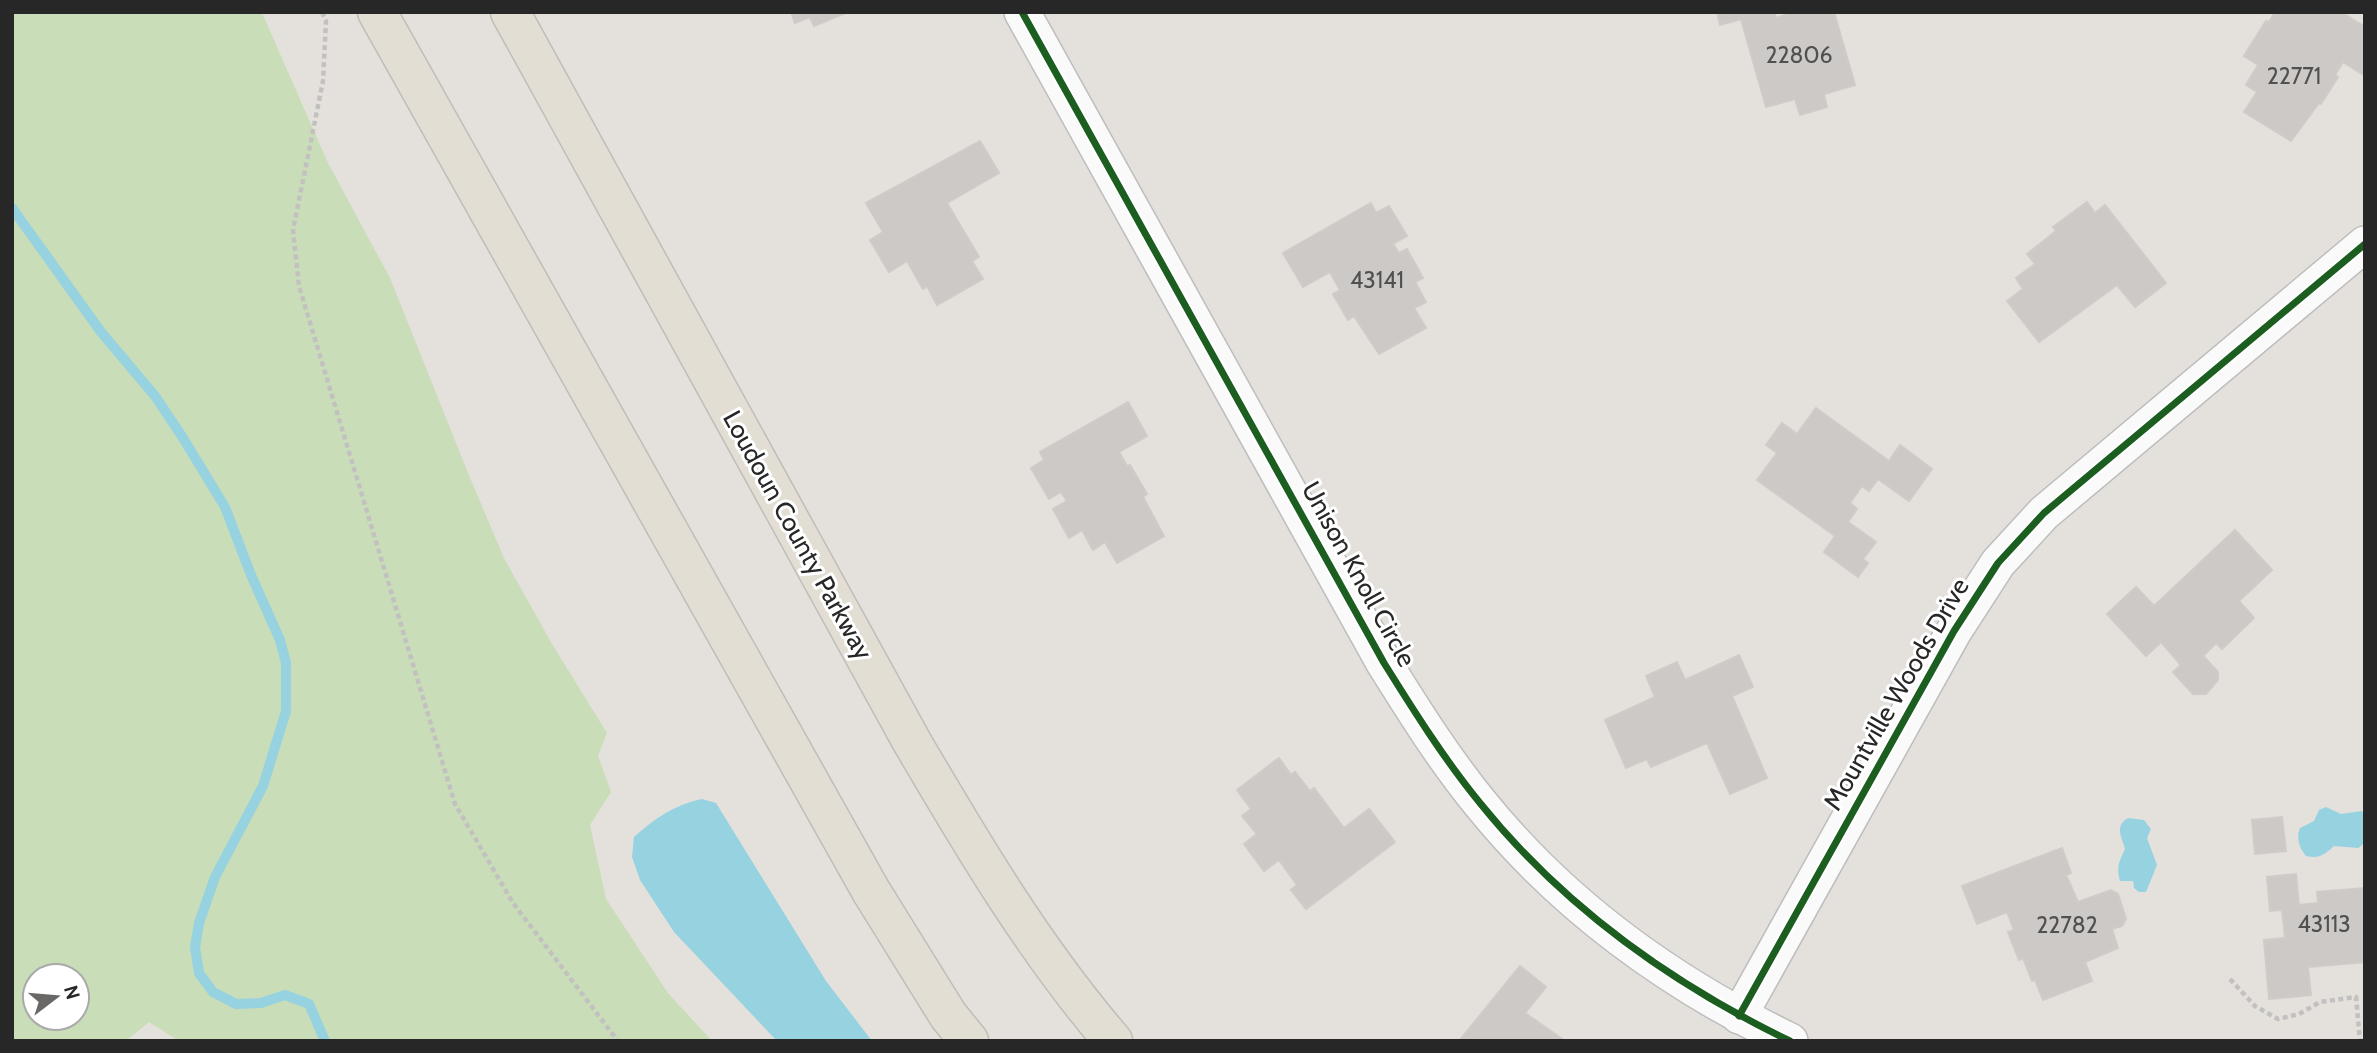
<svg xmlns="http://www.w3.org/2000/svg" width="2377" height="1053" viewBox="0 0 2377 1053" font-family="Cabin,sans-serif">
<rect width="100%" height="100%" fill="#e4e1dc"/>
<!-- green -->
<path fill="#c9ddb8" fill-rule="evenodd" d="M 12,12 L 260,12 L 263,15 L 328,163 L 390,278 L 468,473 L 504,558 L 552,644 L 607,733 L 598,756 L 611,792 L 590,825 L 606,899 L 668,993 L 712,1041 L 179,1041 L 149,1022 L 126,1041 L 12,1041 ZM 35,976 L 77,976 L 77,1018 L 35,1018 Z"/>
<!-- water -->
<g fill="#96d2e0">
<path d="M 702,799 L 716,803 L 826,981 L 872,1041 L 777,1041 L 674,932 L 640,880 L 632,857 L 634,837 C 655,818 674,805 702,799 Z"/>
<path d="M 2326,807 L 2341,814 L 2362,811 L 2365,816 L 2365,843 L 2358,848 L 2334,846 C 2324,855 2319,859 2306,856 C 2299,848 2296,837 2300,828 L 2314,821 L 2319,810 Z"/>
<path d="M 2128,818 L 2144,820 L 2151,829 L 2147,838 L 2157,865 L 2146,892 L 2139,892 L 2134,888 L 2133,881 L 2120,881 C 2116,867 2119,862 2125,849 C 2122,837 2114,826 2128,818 Z"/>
</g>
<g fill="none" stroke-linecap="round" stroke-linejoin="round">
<!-- stream -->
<polyline stroke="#96d2e0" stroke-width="10" points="12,208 101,332 155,396 183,438 225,507 251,575 280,640 286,663 286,711 263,786 215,877 199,923 195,947 199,973 213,992 236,1004 261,1003 285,995 309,1004 325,1041"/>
</g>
<!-- building -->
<g fill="#ccc9c6" stroke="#cfccc8" stroke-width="2">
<polygon points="791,12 848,12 814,26 810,17 795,23"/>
<polygon points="1717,12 1774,12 1776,18 1796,12 1834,12 1855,85 1824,94 1827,107 1800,115 1795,99 1766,107 1741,19 1720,25"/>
<polygon points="2275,12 2341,12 2365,27 2365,76 2343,62 2335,75 2338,77 2321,104 2319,103 2291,141 2244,112 2257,92 2246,85 2258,65 2244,56 2266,21 2269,22"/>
<polygon points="980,141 999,173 947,203 979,257 972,261 983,279 937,305 927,286 923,289 907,261 889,272 870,240 883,232 866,203"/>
<polygon points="2087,202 2095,213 2105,205 2166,283 2135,307 2117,285 2039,342 2007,301 2023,289 2016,278 2035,264 2027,254 2056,231 2053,227"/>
<polygon points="1371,203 1376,213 1389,206 1407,236 1393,244 1399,253 1407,249 1423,278 1415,282 1426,302 1414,308 1426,328 1379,354 1354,316 1348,320 1333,294 1340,290 1330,272 1303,287 1283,253"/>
<polygon points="1128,402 1147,436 1119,452 1127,466 1130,465 1147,494 1143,497 1164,536 1117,563 1105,542 1093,550 1082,530 1069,538 1053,509 1067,501 1061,492 1049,499 1031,468 1044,460 1040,452"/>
<polygon points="1816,408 1889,461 1900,445 1932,469 1909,501 1878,479 1869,491 1862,486 1850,503 1857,509 1848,522 1876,542 1863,559 1868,563 1858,577 1824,552 1835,536 1757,480 1777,453 1766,445 1782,423 1797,434"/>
<polygon points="2235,530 2272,570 2239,601 2254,618 2222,649 2216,643 2203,656 2218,672 2218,680 2206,694 2193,694 2173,672 2181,665 2161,642 2146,656 2107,614 2136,587 2154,606"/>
<polygon points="1739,655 1753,687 1732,696 1767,778 1730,794 1707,743 1651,767 1647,759 1626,768 1605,720 1655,697 1646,676 1677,662 1685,680"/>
<polygon points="1279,758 1291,775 1295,772 1310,791 1314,788 1344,828 1369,809 1395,842 1306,909 1291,890 1297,885 1279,860 1264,871 1244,844 1257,834 1242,816 1251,809 1237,790"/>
<polygon points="2282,817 2286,851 2255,854 2252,820"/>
<polygon points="2062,848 2071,873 2066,875 2078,902 2111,890 2118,894 2126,919 2122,926 2112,929 2118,948 2085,962 2092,981 2043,1000 2035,980 2032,981 2023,958 2019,960 2008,932 2014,930 2007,912 1977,924 1962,886"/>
<polygon points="2296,874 2299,905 2318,903 2317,892 2365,888 2365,962 2308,967 2311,995 2269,999 2264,940 2285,938 2282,910 2270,911 2267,877"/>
<polygon points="1520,966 1546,987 1525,1013 1565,1041 1459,1041"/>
</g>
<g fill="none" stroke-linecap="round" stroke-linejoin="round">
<!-- minor casing -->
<g stroke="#bebdbe" stroke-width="38">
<g id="minor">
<path d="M 1022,12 L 1384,663 C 1414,711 1444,759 1480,803 C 1563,906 1672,984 1790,1041"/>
<polyline points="1739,1016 1954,631 1998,563 2044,513 2365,244"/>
</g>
</g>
<!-- major casing -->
<g stroke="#bebdbb" stroke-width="41">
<g id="major">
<polyline points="377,12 871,891 948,1015 969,1041"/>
<path d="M 510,12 L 912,742 C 973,846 1034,949 1113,1041"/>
</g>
</g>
<!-- path -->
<g stroke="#c2c1c0" stroke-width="4.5" stroke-dasharray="5 3.5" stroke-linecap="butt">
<polyline points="322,12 326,21 323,81 293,230 299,286 455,804 513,903 618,1041"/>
<polyline points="2230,979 2255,1006 2278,1019 2299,1014 2320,1002 2356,997 2360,1041"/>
</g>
<!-- minor -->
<use href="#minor" stroke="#fbfafa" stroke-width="35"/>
<!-- major -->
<use href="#major" stroke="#e3ded3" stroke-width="38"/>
<!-- cycleway casing -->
<g stroke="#fff" stroke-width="11">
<g id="cycleway">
<path d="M 1022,12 L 1384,663 C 1414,711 1444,759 1480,803 C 1563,906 1672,984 1790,1041"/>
<polyline points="1739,1016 1954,631 1998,563 2044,513 2365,244"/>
</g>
</g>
<!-- cycleway -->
<use href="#cycleway" stroke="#1b5e20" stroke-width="7"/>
</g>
<g text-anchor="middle" stroke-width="6" stroke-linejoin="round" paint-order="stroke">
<!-- number labels -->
<g font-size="23" fill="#515050">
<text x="1799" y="63">22806</text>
<text x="2294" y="84">22771</text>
<text x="1377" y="288">43141</text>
<text x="2324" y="932">43113</text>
<text x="2067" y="933">22782</text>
</g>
<!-- street labels -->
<g font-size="26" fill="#272727" stroke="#fff">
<text transform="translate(798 535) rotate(61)" y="9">Loudoun County Parkway</text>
<text transform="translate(1359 574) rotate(61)" y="9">Unison Knoll Circle</text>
<text transform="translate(1896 694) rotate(-60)" y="9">Mountville Woods Drive</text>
</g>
</g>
<!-- border -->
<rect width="2377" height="1053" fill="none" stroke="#272727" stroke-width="28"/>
<!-- north arrow -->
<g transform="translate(56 997) rotate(74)"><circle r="33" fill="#ffffff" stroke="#a9a9a9" stroke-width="2"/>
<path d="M0-5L12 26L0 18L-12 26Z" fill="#696866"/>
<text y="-10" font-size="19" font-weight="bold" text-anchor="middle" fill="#272727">N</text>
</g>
</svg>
